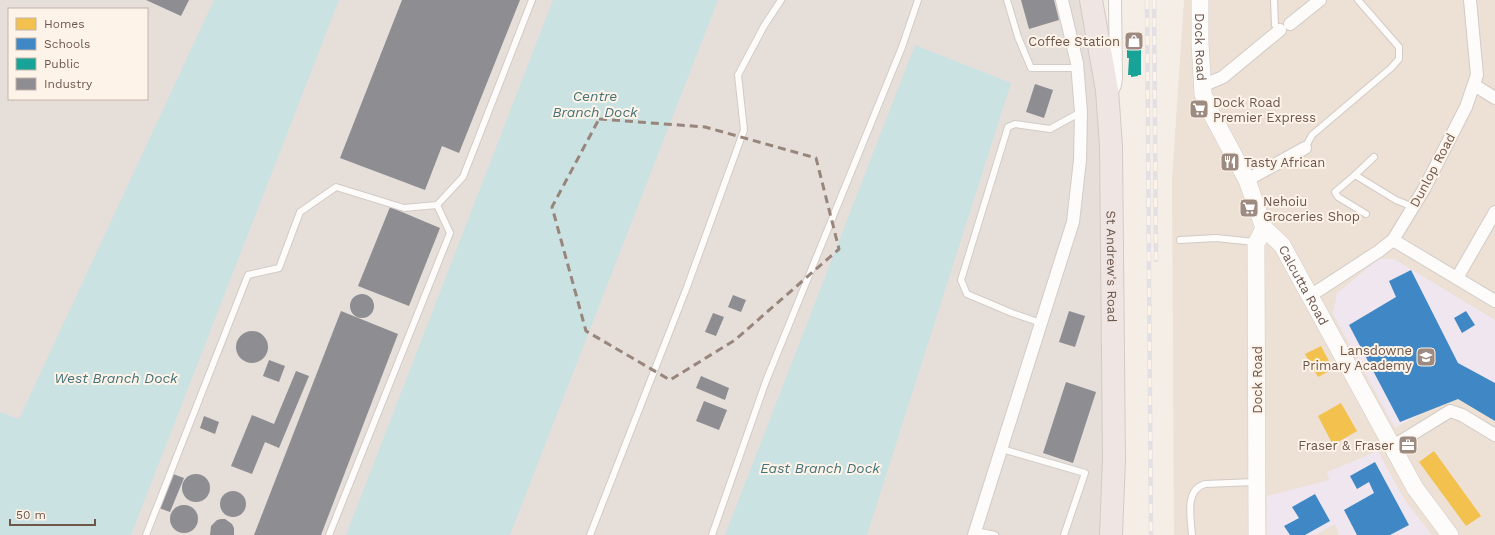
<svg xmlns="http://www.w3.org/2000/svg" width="1495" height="535" viewBox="0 0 1495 535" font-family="'Work Sans',sans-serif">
<rect width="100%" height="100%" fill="#f4eee7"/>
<!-- residential -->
<polygon fill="#ede0d5" points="1184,0 1495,0 1495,535 1174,535 1172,180"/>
<!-- industrial -->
<path fill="#e6ded9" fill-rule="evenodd" d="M 0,0 L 1082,0 L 1097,93 L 1101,137 L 1103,421 L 1101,535 L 0,535 ZM 9,9 L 147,9 L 147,99 L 9,99 Z"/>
<!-- education -->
<g fill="#f0e6ef">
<polygon points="1379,259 1394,259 1495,320 1495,418 1458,394 1395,428 1333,314 1337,293"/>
<polygon points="1378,451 1404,499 1432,535 1339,535 1335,524 1315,535 1267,535 1267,496 1329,480 1327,472"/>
</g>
<!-- water -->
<g fill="#cbe2e2">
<polygon points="214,0 339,0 131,535 0,535 0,412 19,419"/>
<polygon points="553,0 718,0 510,535 346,535"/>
<polygon points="915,45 1011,83 867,535 725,535"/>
</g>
<!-- homes -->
<g fill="#f2c14e">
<polygon points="1321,346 1333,369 1318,377 1305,354"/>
<polygon points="1341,403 1357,431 1333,445 1318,416"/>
<polygon points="1434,451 1481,516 1466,526 1419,462"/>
</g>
<!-- schools -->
<g fill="#3f88c5">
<polygon points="1411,270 1458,363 1495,383 1495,421 1458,399 1400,422 1349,325 1396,297 1389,281"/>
<polygon points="1466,311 1475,325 1462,333 1454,318"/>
<polygon points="1375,462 1409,525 1390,535 1357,535 1344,510 1374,493 1369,482 1357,489 1350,476"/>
<polygon points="1315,494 1330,521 1305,535 1290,535 1284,526 1299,518 1292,507"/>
</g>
<!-- public -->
<polygon fill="#17a398" points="1131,39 1138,39 1138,41 1141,41 1141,75 1138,75 1138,76 1131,77 1131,75 1128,75 1129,58 1127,58 1127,41 1131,41"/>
<!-- industry -->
<g fill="#8d8d92">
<polygon points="146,0 189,0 181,16"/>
<polygon points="402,0 520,0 459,153 442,146 425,190 340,158"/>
<polygon points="1021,0 1054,0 1059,20 1029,29"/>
<polygon points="1035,84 1053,90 1044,118 1026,112"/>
<polygon points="390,207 440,228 409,306 358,286"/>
<circle cx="362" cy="306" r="12"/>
<polygon points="733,295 746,300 741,312 728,307"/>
<polygon points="341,311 398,334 321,535 254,535"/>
<polygon points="1069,311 1085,316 1075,347 1059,342"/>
<polygon points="713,313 724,317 716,336 705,332"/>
<circle cx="252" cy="347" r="16"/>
<polygon points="269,360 285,366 279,382 263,376"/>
<polygon points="296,371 309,376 279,448 265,442 252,474 231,466 252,415 274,424"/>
<polygon points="701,376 729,388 725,400 696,388"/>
<polygon points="1066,382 1096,392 1073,463 1043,453"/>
<polygon points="704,401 727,410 719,430 696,421"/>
<polygon points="204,416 219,422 215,434 200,428"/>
<circle cx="196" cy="488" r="14"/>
<polygon points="173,474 184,478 170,512 159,508"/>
<circle cx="233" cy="504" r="13"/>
<circle cx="184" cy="519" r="14"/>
<polygon points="221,519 225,519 232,524 234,528 234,535 210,535 211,526 217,520"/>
</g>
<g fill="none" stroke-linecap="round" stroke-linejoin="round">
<!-- lane casing -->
<g stroke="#d2cbc6" stroke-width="8">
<g id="lane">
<polyline points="1007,0 1018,37 1031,68 1078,68"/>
<polyline points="1274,0 1275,25 1280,30"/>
<polyline points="1305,148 1312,135 1391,68 1399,59 1399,47 1358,0"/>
<polyline points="1355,175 1374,157"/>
<polyline points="1366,214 1338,197 1335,192 1355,175 1396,200 1413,207"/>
<polyline points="1180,240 1216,238 1255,242"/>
<polyline points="1041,323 1012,313 967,294 961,280 1008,127 1015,124 1050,129 1081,112"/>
<polyline points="1002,449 1085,473 1064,535"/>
<polyline points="976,531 995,535"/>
<polyline points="146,535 248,275 279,268 300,212 336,187 404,208 437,205 463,177 532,0"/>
<polyline points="329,535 450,233 437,205"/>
<polyline points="590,535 687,287 744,130 738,75 764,26 781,0"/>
<polyline points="712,535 766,381 902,47 918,0"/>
<path d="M 1192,535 C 1191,518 1184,490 1205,484 L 1255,482"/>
</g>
</g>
<!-- street casing -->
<g stroke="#d2cbc6" stroke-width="14">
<g id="street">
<polyline points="1290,24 1320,0"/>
<polyline points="1202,84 1209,83 1223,77 1280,30"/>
<polyline points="1474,85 1495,98"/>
<polyline points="1108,90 1113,89 1115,85 1116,77 1115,0"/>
<polyline points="1247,180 1305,148"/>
<polyline points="1393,240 1495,301"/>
<polyline points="1457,278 1495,212"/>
<polyline points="1310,296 1379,251 1393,240 1424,189 1466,107 1477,75 1470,0"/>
<polyline points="1391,446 1403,440 1450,411 1462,415 1495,435"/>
<polyline points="974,535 1073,222 1080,160 1081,112 1077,63 1062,0"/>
</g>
</g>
<!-- secondary casing -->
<g stroke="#d3cbc4" stroke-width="18">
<g id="secondary">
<path id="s1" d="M 1200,0 L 1200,43 L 1203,94 L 1210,111 L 1247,180 L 1264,228 L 1282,245 L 1415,488 L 1450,535"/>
<polyline points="1257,535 1256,244 1264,228"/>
</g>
</g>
<!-- highway casing -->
<g stroke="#d3cac5" stroke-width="24">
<g id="highway">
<path id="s2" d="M 1091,0 L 1107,90 L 1111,146 L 1114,460 L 1111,535"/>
</g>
</g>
<!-- lane -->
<use href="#lane" stroke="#fdfcfb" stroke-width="6"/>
<!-- street -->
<use href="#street" stroke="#fdfcfb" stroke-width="12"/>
<!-- secondary -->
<use href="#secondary" stroke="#fdfcfb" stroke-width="17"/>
<!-- highway -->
<use href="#highway" stroke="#efe6e4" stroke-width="22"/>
<!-- rail casing -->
<g stroke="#e3e0e3" stroke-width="4.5">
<g id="rail">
<polyline points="1147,0 1151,535"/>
<polyline points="1154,0 1156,260"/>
</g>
</g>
<!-- rail -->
<use href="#rail" stroke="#fdf3e8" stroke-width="3" stroke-dasharray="9" stroke-linecap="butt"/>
</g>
<!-- marked area -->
<path fill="none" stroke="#98867c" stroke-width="3" stroke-dasharray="8 5" stroke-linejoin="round" d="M 599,119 L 705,127 L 816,158 L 839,249 L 735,340 L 670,380 L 586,331 L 552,207 Z"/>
<!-- icons -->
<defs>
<g id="shop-square" transform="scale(1)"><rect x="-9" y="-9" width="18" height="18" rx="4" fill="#9d8b82" stroke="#fdf3e8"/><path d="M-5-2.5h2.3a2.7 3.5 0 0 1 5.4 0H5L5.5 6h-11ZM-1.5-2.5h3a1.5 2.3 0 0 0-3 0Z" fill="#fff"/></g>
<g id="supermarket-square" transform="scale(1)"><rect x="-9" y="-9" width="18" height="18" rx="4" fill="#9d8b82" stroke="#fdf3e8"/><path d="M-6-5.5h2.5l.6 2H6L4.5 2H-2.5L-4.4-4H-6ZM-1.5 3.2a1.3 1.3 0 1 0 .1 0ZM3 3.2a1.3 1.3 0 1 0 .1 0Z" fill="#fff"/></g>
<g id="restaurant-square" transform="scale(1)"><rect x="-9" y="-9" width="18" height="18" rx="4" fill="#9d8b82" stroke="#fdf3e8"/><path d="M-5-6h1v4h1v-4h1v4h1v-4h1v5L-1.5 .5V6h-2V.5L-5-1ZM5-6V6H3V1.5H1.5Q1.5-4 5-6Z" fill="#fff"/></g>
<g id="school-square" transform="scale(1)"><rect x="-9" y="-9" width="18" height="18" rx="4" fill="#9d8b82" stroke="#fdf3e8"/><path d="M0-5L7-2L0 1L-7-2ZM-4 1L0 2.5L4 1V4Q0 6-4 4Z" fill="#fff"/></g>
<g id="office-square" transform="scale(1)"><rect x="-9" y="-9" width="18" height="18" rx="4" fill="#9d8b82" stroke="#fdf3e8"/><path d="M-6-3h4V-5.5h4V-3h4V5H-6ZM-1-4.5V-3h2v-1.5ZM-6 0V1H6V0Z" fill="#fff"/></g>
</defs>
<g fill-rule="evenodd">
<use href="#shop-square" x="1134" y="41"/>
<use href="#supermarket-square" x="1199" y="109"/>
<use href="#restaurant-square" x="1230" y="162"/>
<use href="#supermarket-square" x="1249" y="208"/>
<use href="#school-square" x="1426" y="357"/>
<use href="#office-square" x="1408" y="445"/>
</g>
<g text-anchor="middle" stroke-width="4" stroke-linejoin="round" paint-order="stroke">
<!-- poi labels -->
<g font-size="13" fill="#6e564b" stroke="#fdf3e8" text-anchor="end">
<text x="1120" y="46">Coffee Station</text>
<text x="1213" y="107" text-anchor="start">Dock Road<tspan x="1213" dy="15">Premier Express</tspan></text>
<text x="1244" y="167" text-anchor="start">Tasty African</text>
<text x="1263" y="206" text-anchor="start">Nehoiu<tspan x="1263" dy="15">Groceries Shop</tspan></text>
<text x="1412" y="355">Lansdowne<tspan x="1412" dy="15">Primary Academy</tspan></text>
<text x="1394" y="450">Fraser &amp; Fraser</text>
</g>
<!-- street labels -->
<g font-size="13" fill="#6e564b" stroke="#fdf3e8">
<text dy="5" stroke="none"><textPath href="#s1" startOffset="47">Dock Road</textPath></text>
<text transform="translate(1432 170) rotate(-62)" y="5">Dunlop Road</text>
<text dy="5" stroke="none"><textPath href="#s2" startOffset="268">St Andrew's Road</textPath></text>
<text dy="5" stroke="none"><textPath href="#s1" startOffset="312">Calcutta Road</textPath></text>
<text transform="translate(1257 380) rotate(-90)" y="5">Dock Road</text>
</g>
<!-- water labels -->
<g font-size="14" font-style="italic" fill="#447379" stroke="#fdf3e8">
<text x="595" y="101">Centre<tspan x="595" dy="16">Branch Dock</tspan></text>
<text x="116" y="383">West Branch Dock</text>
<text x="820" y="473">East Branch Dock</text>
</g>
</g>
<!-- legend -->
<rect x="8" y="8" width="140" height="92" fill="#fdf3e8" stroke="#c4b4a9"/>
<rect x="16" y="18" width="20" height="12" fill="#f2c14e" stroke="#c4b4a9"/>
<text x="44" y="28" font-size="12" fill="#6e564b">Homes</text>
<rect x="16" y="38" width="20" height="12" fill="#3f88c5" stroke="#c4b4a9"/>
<text x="44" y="48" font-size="12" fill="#6e564b">Schools</text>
<rect x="16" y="58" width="20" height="12" fill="#17a398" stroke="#c4b4a9"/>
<text x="44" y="68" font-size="12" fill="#6e564b">Public</text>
<rect x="16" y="78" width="20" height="12" fill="#8d8d92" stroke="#c4b4a9"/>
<text x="44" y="88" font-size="12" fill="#6e564b">Industry</text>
<!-- scale -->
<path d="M10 519v6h85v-6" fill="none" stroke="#6e564b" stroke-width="2"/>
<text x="16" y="519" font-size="12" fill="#6e564b" stroke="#fdf3e8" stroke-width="3" paint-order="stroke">50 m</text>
</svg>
